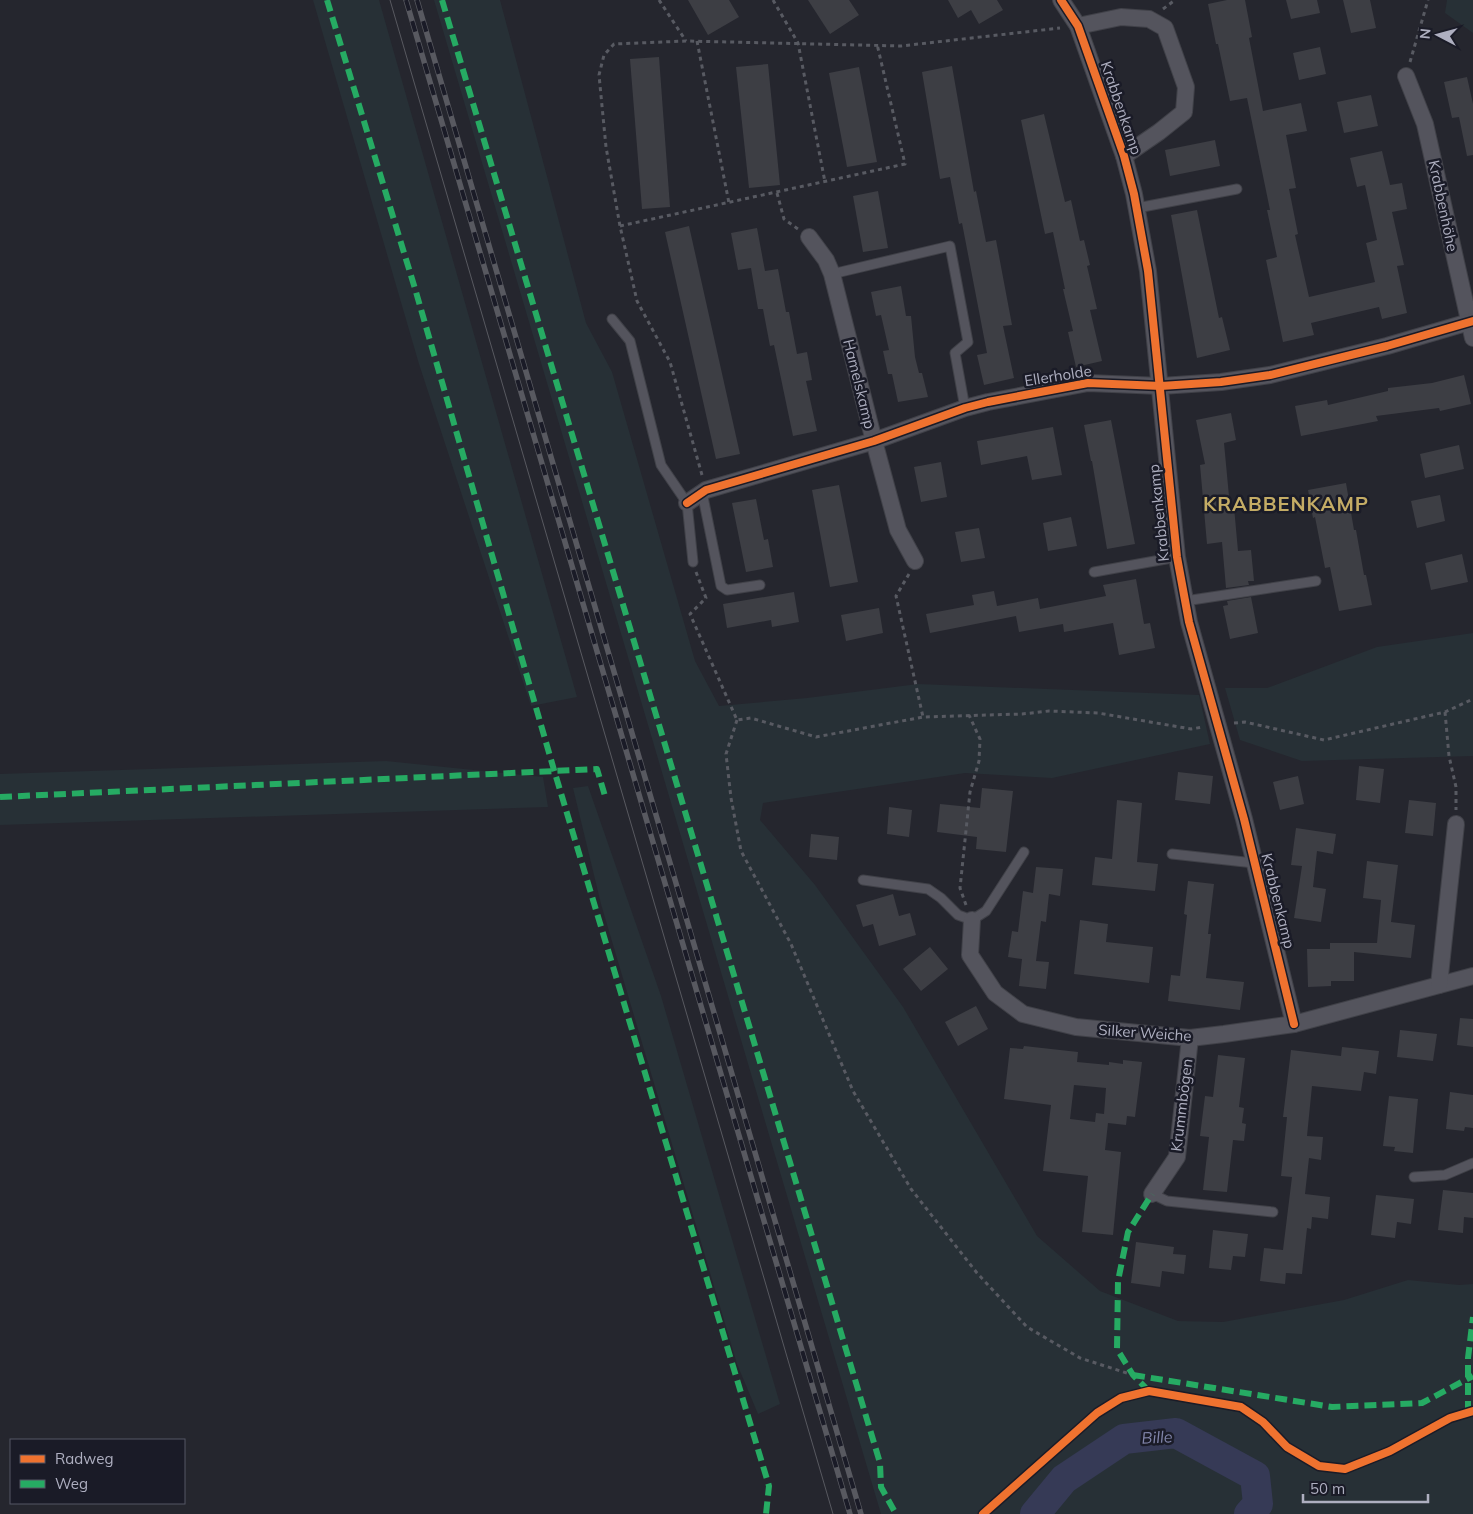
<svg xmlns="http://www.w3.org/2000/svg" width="1473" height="1514" viewBox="0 0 1473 1514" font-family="Mulish,sans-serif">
<rect width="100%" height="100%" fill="#25262e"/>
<!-- green -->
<g fill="#273036">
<polygon points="313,0 379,0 577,697 531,706 419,364"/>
<polygon points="434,0 500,0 586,323 612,372 695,661 719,706 807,698 918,684 1199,695 1210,744 1052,778 965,773 763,803 760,820 815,885 903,1007 1037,1236 1100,1291 1178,1321 1223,1322 1344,1300 1408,1280 1459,1285 1473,1284 1473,1514 881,1514"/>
<polygon points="1447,0 1473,0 1473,33 1445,13"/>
<polygon points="1473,633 1473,756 1302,761 1240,740 1225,688 1267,688 1377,647"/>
<polygon points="386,761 543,777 548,807 0,825 0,774"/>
<polygon points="588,786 661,996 780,1404 758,1414 737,1364 601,904 573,788"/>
</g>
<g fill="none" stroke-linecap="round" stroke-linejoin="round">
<!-- river -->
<polyline stroke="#363a56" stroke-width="30" points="1035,1514 1064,1479 1124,1439 1176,1433 1255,1476 1258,1504 1249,1514"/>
</g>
<!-- building -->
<g fill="#3d3e44" fill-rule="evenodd">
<polygon points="688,0 729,0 739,17 708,35"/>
<polygon points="808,0 849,0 859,15 830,34"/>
<polygon points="948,0 997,0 1003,10 979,24 971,10 958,18"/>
<polygon points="1227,0 1245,0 1252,37 1249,38 1263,111 1301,103 1307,131 1286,135 1296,188 1289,189 1298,234 1295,235 1309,297 1375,282 1366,243 1377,240 1365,185 1357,187 1350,158 1382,151 1390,185 1402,183 1407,209 1392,212 1404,265 1397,266 1407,313 1382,319 1379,307 1311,323 1314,335 1283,342 1266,260 1277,257 1267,210 1270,210 1247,98 1230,101 1218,44 1216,44 1208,4"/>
<polygon points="1286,0 1317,0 1320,13 1291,19"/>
<polygon points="1343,0 1370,0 1376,28 1351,33"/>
<polygon points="1320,47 1326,74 1299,80 1293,53"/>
<polygon points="659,57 670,207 642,209 630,59"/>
<polygon points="768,64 780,185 749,188 736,67"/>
<polygon points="952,66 974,192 976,191 986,242 996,240 1012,325 1003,326 1014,378 984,385 977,355 987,353 962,223 959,224 950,177 940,179 922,72"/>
<polygon points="859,67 877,162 847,167 829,73"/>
<polygon points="1467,77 1473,104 1473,155 1467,156 1459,117 1452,118 1444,82"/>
<polygon points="1371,95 1378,126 1344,133 1337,102"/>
<polygon points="1044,114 1065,202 1071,200 1080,241 1084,240 1090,265 1087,266 1097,309 1090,310 1102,361 1076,367 1068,332 1073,331 1063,289 1065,289 1053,232 1045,234 1021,120"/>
<polygon points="1215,140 1220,166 1170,176 1165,150"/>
<polygon points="878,191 888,248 863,252 853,196"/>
<polygon points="1197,210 1219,318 1222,317 1230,350 1197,358 1171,215"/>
<polygon points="689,226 740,454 716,459 665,232"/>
<polygon points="757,228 765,271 778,269 786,312 789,312 797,354 807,352 812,380 806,381 817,431 793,436 774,345 770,346 763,309 758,309 751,268 738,270 731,233"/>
<polygon points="901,286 906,316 911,316 915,357 919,373 922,373 928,397 898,402 892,374 888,374 883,351 889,350 881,315 876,316 871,292"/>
<polygon points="1464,375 1471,404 1440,411 1439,408 1376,416 1378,421 1301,436 1295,406 1327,400 1328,405 1388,391 1388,388 1432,383"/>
<polygon points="1231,413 1236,440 1224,443 1230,507 1234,507 1238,551 1251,550 1254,581 1248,581 1249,585 1226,588 1222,542 1207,544 1200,465 1205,464 1196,420"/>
<polygon points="1111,420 1135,544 1107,549 1092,461 1091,461 1084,425"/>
<polygon points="1053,427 1062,475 1032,480 1027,456 981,465 977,441"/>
<polygon points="1459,445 1464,469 1425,478 1420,454"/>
<polygon points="941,462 947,497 921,502 914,467"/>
<polygon points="1346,483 1354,530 1356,530 1364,575 1366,575 1372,605 1339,611 1330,567 1325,568 1315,517 1313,518 1308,490"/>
<polygon points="839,485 858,582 830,587 812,490"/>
<polygon points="1440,495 1445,521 1417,528 1411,501"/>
<polygon points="756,499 764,540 768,539 773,567 746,572 732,503"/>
<polygon points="1071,517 1077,546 1048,551 1043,523"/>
<polygon points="979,528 985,558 961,562 955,532"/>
<polygon points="1462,554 1468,582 1431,590 1425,563"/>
<polygon points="1136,579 1144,624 1150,623 1155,648 1119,655 1113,623 1064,632 1063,624 1019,632 1016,616 930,633 926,614 974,605 972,595 994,591 997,606 1038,598 1040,609 1106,596 1103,585"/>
<polygon points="794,592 799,622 772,627 771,620 727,628 723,604"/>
<polygon points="1251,597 1258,633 1230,639 1223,606 1228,605 1227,601"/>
<polygon points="879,608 883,633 846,641 841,615"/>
<polygon points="1359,766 1384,769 1380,803 1356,800"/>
<polygon points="1178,772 1213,776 1210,804 1175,800"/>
<polygon points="1298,776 1304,804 1280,810 1273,782"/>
<polygon points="982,788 1013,791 1006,852 976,849 977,837 937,832 940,804 980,808"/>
<polygon points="1117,800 1142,803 1137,862 1158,864 1155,891 1092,885 1095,857 1112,859"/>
<polygon points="1409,800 1436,803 1433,836 1405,833"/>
<polygon points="889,807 912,810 909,837 887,834"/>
<polygon points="1296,828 1336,834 1333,854 1317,851 1313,887 1326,889 1321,922 1294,918 1302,866 1291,865"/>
<polygon points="811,834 839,837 837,860 809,857"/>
<polygon points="1367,861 1398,865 1391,922 1415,925 1411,958 1354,952 1354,981 1331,981 1331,986 1308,987 1307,949 1330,949 1330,943 1377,943 1381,900 1363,898"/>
<polygon points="1036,867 1063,869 1060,896 1049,894 1046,922 1041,921 1036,961 1049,962 1046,989 1019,986 1022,959 1008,957 1012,931 1018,932 1023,891 1033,893"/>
<polygon points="1188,881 1214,884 1208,934 1211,934 1206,978 1244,982 1240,1010 1168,1001 1171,975 1180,976 1187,915 1184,914"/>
<polygon points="893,894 899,916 910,913 916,935 879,946 873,924 863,927 856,905"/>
<polygon points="1080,920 1108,924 1106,942 1153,947 1149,983 1074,974"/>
<polygon points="930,947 948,969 921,991 903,969"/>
<polygon points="976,1006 988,1029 958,1046 945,1022"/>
<polygon points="1460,1018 1473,1019 1473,1047 1457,1045"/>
<polygon points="1400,1030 1437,1034 1433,1061 1397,1057"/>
<path d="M 1024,1046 L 1078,1052 L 1077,1062 L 1109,1065 L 1109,1062 L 1123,1064 L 1123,1060 L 1142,1062 L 1135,1117 L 1127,1116 L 1126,1125 L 1108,1123 L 1105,1150 L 1121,1152 L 1113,1235 L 1082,1232 L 1088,1176 L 1043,1171 L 1051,1105 L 1004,1099 L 1010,1048 L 1023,1049 ZM 1074,1085 L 1106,1088 L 1104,1114 L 1096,1113 L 1095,1122 L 1070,1119 Z"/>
<polygon points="1342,1047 1379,1051 1376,1074 1364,1072 1361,1091 1312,1086 1307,1136 1323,1137 1321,1160 1309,1158 1305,1194 1330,1197 1328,1219 1312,1217 1311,1229 1307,1228 1302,1274 1286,1273 1285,1284 1260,1281 1264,1248 1283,1250 1292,1177 1281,1176 1287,1117 1283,1117 1291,1050 1341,1056"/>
<polygon points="1218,1055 1245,1058 1239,1107 1244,1108 1242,1123 1246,1124 1244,1141 1233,1140 1227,1192 1203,1190 1209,1137 1200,1136 1205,1096 1213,1097"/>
<polygon points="1450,1092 1473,1095 1473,1128 1465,1127 1464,1131 1446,1129"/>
<polygon points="1389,1096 1418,1099 1413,1153 1394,1151 1395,1147 1383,1146"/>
<polygon points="1443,1190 1473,1193 1473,1218 1464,1217 1463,1233 1438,1230"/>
<polygon points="1376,1195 1414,1199 1411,1224 1397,1222 1395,1238 1371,1235"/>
<polygon points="1213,1230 1248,1234 1245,1257 1233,1256 1231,1270 1209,1268"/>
<polygon points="1136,1242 1174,1247 1173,1254 1186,1255 1184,1274 1162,1271 1160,1287 1131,1283"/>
</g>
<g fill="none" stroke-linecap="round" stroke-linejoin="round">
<!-- service casing -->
<g stroke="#404148" stroke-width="11">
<g id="service">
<polyline points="1137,208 1237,189"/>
<polyline points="832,274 950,246 968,342 955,353 965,408"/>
<polyline points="612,319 630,341 661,465 687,503 693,562"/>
<polyline points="702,492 721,586 727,590 760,585"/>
<polyline points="1094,572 1177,557"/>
<polyline points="1185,601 1316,581"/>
<polyline points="1172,854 1254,863"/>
<polyline points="863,880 928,889 941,898 958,915 972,920 986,911 1024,852"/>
<polyline points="1414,1177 1445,1175 1473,1163"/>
<polyline points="1152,1194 1167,1201 1273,1212"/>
</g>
</g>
<!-- minor casing -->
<g stroke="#404148" stroke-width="18">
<g id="minor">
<polyline points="1061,0 1078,26 1124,156 1134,194 1148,271 1177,557 1189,622 1244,819 1294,1024"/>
<polyline points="1078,26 1121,17 1149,19 1165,28 1186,87 1184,112 1159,132 1124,156"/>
<polyline points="1406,76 1425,124 1473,338"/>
<polyline points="809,237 826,260 832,274 874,441 898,530 915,561"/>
<polyline points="687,503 706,490 874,441 965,408 988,402 1088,383 1161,386 1221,382 1270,375 1387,346 1473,321"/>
<polyline points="972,920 970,955 995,993 1023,1014 1076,1027 1190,1038 1224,1034 1294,1024 1473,976"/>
<polyline points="1439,985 1456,824"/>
<polyline points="1152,1194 1177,1157 1190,1038"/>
</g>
</g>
<!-- path -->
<g stroke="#585a62" stroke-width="3" stroke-dasharray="4 4" stroke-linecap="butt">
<polyline points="659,0 686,41"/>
<polyline points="773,0 798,43 825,182"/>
<polyline points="1163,9 1175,0"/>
<polyline points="697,41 729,203"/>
<polyline points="1410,62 1428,0"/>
<polyline points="777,193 784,219 798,229"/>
<polyline points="620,226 905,164 877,44"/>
<polyline points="702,475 670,362 637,301 620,226 606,147 599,75 604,55 614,44 686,41 901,46 1060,28"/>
<polyline points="696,572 706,598 690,614 737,720 751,718 816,737 923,717 1022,714 1049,711 1098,713 1191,729 1203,727"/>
<polyline points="909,574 896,596 923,717"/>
<polyline points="1445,712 1449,756 1456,787 1456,810"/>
<polyline points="737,720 726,754 731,798 741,851 791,944 853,1091 911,1189 977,1273 1027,1327 1080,1358 1133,1375"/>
<polyline points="1234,723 1245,722 1324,740 1445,712 1473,699"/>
<polyline points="966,905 960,888 970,792 979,761 980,739 969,715"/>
</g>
<!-- service -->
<use href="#service" stroke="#54545d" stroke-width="9"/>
<!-- minor -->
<use href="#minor" stroke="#54545d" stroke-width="16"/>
<!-- tram -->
<polyline stroke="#585960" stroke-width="1" points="390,0 833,1514"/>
<!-- rail casing -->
<g stroke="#585960" stroke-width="5.5">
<g id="rail">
<polyline points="406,0 850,1514"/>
<polyline points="417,0 861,1514"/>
</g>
</g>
<!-- rail -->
<use href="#rail" stroke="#1a1b27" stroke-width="4" stroke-dasharray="11" stroke-linecap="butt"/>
<!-- quiet -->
<g stroke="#26ab63" stroke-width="6" stroke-dasharray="12 6" stroke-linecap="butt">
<polyline points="327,0 416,292 554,770 769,1486 766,1514"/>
<polyline points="442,0 880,1463 881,1487 896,1514"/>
<polyline points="0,797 597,769 605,796"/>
<polyline points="1133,1375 1332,1407 1422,1403 1473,1376"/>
<polyline points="1149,1391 1133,1375 1117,1349 1118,1281 1128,1232 1152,1194"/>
<polyline points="1468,1413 1468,1358 1473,1317"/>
</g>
<!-- cycleway casing -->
<g stroke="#1a1b27" stroke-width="11">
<g id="cycleway">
<polyline points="1061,0 1078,26 1124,156 1134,194 1148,271 1177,557 1189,622 1244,819 1294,1024"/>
<polyline points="687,503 706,490 874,441 965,408 988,402 1088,383 1161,386 1221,382 1270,375 1387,346 1473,321"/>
<polyline points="983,1514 1097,1413 1121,1398 1149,1391 1241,1407 1263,1422 1287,1447 1319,1466 1345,1469 1390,1451 1450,1418 1473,1411"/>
</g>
</g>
<!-- cycleway -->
<use href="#cycleway" stroke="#ef722f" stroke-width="8"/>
</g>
<g text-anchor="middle" stroke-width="5" stroke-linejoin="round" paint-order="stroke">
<!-- street labels -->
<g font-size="15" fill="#aeafc0" stroke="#1a1b27">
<text transform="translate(1121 108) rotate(71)" y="5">Krabbenkamp</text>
<text transform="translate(1443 206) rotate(78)" y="5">Krabbenhöhe</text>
<text transform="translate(1058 376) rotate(-9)" y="5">Ellerholde</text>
<text transform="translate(859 384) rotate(76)" y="5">Hamelskamp</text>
<text transform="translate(1159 513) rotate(-96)" y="5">Krabbenkamp</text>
<text transform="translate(1278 901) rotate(76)" y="5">Krabbenkamp</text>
<text transform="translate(1145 1033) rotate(4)" y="5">Silker Weiche</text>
<text transform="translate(1182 1105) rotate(-83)" y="5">Krummbögen</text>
</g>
<!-- water labels -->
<g font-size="16" font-style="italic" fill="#8185aa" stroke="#1a1b27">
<text transform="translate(1157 1437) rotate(-3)" y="6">Bille</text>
</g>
<!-- district labels -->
<g font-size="20" font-weight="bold" letter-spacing="1" fill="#c4ac65" stroke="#1a1b27">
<text x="1286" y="511">KRABBENKAMP</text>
</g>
</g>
<!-- legend -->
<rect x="10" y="1439" width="175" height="65" fill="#1a1b27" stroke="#555664"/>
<rect x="20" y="1455" width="25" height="8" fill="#ef722f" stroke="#555664"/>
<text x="55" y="1464" font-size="15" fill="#aeafc0">Radweg</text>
<rect x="20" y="1480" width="25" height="8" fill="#26ab63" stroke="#555664"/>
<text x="55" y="1489" font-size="15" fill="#aeafc0">Weg</text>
<!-- north arrow -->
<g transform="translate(1438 35) rotate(276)" stroke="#1a1b27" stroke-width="4" paint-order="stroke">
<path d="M0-4L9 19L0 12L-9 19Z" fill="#aeafc0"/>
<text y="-8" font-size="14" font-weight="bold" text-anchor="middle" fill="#aeafc0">N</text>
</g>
<!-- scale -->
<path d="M1303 1494v8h125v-8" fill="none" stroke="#aeafc0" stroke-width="2.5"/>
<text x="1310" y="1494" font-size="15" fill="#aeafc0" stroke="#1a1b27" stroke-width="4" paint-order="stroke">50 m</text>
</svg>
